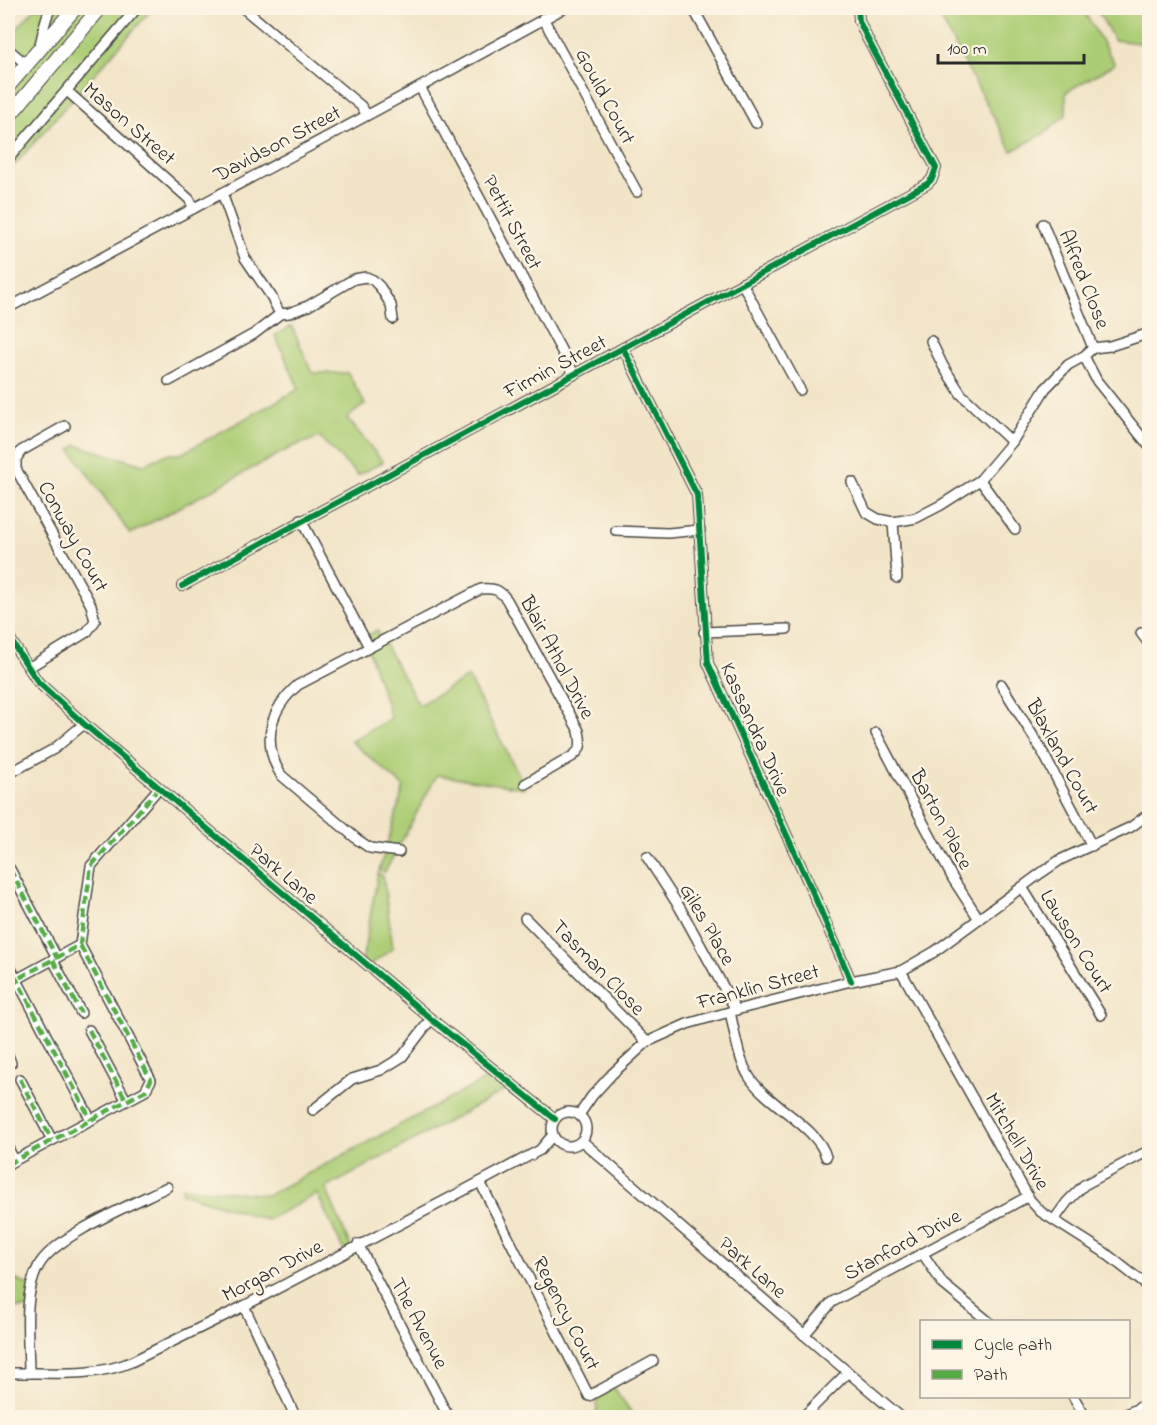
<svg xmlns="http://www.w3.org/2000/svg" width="1157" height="1425" viewBox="0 0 1157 1425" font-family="'Indie Flower',sans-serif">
<rect width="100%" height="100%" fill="#fcf5e5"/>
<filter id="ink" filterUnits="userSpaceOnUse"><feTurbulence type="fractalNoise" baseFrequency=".0167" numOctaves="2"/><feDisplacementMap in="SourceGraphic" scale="12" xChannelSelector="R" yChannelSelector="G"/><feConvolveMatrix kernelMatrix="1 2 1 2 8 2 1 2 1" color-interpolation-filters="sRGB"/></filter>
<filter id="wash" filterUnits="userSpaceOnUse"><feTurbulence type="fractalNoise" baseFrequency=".008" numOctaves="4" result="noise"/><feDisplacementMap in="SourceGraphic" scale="24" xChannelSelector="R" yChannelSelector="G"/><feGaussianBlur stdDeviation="1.35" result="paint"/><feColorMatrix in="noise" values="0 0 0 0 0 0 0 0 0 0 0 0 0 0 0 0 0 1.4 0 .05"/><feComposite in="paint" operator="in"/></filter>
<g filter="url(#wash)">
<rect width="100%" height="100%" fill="#f2e4c7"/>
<!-- green -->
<g fill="#accd75" stroke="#6c7c50" stroke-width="1.5">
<polygon points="35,8 153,8 8,172 8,39"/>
<polygon points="935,8 1082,8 1115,64 1066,92 1066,115 1047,132 1012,151"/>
<polygon points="1096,8 1149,8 1149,40 1139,43 1114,40"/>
<polygon points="292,326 312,373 348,373 365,404 347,418 383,462 358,475 319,437 292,447 130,534 71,450 77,445 143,465 167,454 181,454 299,389 275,335"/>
<polygon points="377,630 419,705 468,677 525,787 523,788 437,775 385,872 379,871 404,787 351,741 391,718 364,638"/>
<polygon points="378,873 383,876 393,948 369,966 362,962"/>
<polygon points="494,1075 509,1088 326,1188 352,1250 345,1254 317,1194 267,1220 182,1193 182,1187 268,1195"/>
<polygon points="8,1277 34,1287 34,1308 8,1308"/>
<polygon points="611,1384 635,1417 596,1418 598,1391"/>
</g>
</g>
<g filter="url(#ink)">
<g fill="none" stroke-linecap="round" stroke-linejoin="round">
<!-- minor casing -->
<g stroke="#494742" stroke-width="12">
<g id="minor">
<polyline points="243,8 361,106 367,115"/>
<polyline points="693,8 756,123"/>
<polyline points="543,18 637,192"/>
<path d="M 40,44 C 44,31 44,19 51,8"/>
<polyline points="8,49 26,64"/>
<polyline points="420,87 574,374"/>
<polyline points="67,91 189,199 194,208"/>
<polyline points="8,159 137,8"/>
<polyline points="222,193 245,258 271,296 280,314"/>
<polyline points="1043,224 1093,348"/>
<polyline points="742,283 800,390"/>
<polyline points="8,308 420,87 564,8"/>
<polyline points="931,341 943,366 961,394 1012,442"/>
<polyline points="623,348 697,495 708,663 810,886 851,981"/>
<polyline points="1084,356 1097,381 1149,446"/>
<polyline points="169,381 254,334 280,314 289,313 308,306 354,279 366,277 373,280 380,287 391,305 393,319"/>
<polyline points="980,480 1015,529"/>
<polyline points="852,482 866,512 878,519 893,522 916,518 941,505 980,480 1012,442 1045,389 1068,365 1084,356 1093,348 1110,346 1150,333"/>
<polyline points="301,520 369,647"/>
<polyline points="893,522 897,578"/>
<polyline points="616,531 668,533 700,530"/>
<polyline points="182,586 927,184 932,179 936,168 867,38 859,21 858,8"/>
<polyline points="704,632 787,629"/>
<polyline points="1141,633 1150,645"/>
<polyline points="8,636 38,682 84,724 431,1019 555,1119"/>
<polyline points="28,668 87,632 95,621 91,605 16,469 16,459 21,451 65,426"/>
<polyline points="1001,684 1041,749 1092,846"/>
<polyline points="876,733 953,879 979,919"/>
<polyline points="8,774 54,749 84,724"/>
<path d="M 399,852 L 370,848 L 358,840 L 281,775 C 261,742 270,709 298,685 L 481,589 C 494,588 499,589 507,600 L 579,731 C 581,742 583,748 573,756 L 525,784"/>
<polyline points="647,857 680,908 736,1010"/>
<polyline points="10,869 57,958"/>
<polyline points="1022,887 1101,1015"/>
<polyline points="525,918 647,1042"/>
<polyline points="53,960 81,1013"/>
<polyline points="8,963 91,1120"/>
<polyline points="901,971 1030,1200 1041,1212 1104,1252 1150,1288"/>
<polyline points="8,984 80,945 91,866 159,788"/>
<path d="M 730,1012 C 735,1033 738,1060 750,1078 C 768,1105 819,1128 826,1157"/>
<polyline points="89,1030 126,1100"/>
<polyline points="8,1055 11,1063"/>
<polyline points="20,1079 52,1140"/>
<polyline points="313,1110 352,1079 381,1070 402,1057 431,1019"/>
<circle cx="569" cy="1129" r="17"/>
<polyline points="579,1115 592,1096 612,1074 647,1042 687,1024 736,1010 851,981 901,971 934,952 1041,873 1060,860 1131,827 1150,813"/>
<polyline points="582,1141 816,1345 902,1418"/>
<polyline points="8,1148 14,1160"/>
<polyline points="8,1164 145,1091 151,1080 80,945"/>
<polyline points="480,1182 589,1396 653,1361"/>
<polyline points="1054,1220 1067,1202 1084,1185 1150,1150"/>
<polyline points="358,1244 449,1418"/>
<polyline points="923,1254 943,1284 989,1322"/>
<polyline points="244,1306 296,1418"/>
<polyline points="804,1335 832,1302 1027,1197"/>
<path d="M 8,1373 C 48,1372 94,1378 131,1362 L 244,1306 L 480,1182 L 540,1150 L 552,1136"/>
<path d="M 29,1373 C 29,1339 22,1298 38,1267 C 52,1237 135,1203 167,1187"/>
<polyline points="1073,1396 1086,1418"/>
<polyline points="802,1418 848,1372"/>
<polyline points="1119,1418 1150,1402"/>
</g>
</g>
<!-- highway casing -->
<g stroke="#494742" stroke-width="16">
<g id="highway">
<polyline points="8,86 75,8"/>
<polyline points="8,117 100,8"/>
</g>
</g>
<!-- minor -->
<use href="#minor" stroke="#fff" stroke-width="9"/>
<!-- highway -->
<use href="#highway" stroke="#fff" stroke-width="14"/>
<!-- quiet -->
<g stroke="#54ab44" stroke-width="4.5" stroke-dasharray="9 4.5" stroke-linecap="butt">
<polyline points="10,869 57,958"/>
<polyline points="53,960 81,1013"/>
<polyline points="8,963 91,1120"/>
<polyline points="8,984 80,945 91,866 159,788"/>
<polyline points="89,1030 126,1100"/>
<polyline points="8,1055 11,1063"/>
<polyline points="20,1079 52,1140"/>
<polyline points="8,1164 145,1091 151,1080 80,945"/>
</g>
<!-- cycleway casing -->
<g stroke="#fcf5e5" stroke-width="10">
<g id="cycleway">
<polyline points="623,348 697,495 708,663 810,886 851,981"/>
<polyline points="182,586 927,184 932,179 936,168 867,38 859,21 858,8"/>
<polyline points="8,636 38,682 84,724 431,1019 555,1119"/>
</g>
</g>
<!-- cycleway -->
<use href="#cycleway" stroke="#00873e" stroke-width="6"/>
</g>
</g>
<g text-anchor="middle" stroke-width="5" stroke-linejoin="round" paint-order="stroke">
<!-- street labels -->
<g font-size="21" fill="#2b2b2b" stroke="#fcf5e5">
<text transform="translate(606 96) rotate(62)" y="7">Gould Court</text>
<text transform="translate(130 123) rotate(41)" y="7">Mason Street</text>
<text transform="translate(277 143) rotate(-28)" y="7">Davidson Street</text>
<text transform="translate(513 222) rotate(62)" y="7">Pettit Street</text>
<text transform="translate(1085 279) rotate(68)" y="7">Alfred Close</text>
<text transform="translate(555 366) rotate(-28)" y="7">Firmin Street</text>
<text transform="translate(74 536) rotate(61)" y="7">Conway Court</text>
<text transform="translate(558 657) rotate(62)" y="7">Blair Athol Drive</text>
<text transform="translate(756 729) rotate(66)" y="7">Kassandra Drive</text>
<text transform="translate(1063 756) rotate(61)" y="7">Blaxland Court</text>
<text transform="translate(942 819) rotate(62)" y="7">Barton Place</text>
<text transform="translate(284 873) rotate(40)" y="7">Park Lane</text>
<text transform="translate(708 924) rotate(60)" y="7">Giles Place</text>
<text transform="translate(1077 941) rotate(58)" y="7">Lawson Court</text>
<text transform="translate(599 967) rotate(46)" y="7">Tasman Close</text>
<text transform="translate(758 986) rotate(-15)" y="7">Franklin Street</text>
<text transform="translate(1018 1141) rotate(60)" y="7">Mitchell Drive</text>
<text transform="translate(902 1244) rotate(-28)" y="7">Stanford Drive</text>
<text transform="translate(753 1267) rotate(41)" y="7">Park Lane</text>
<text transform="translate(272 1270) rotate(-28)" y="7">Morgan Drive</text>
<text transform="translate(567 1313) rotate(63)" y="7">Regency Court</text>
<text transform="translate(420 1323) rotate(62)" y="7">The Avenue</text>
</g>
</g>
<!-- margin -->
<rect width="1157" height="1425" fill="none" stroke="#fcf5e5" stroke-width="30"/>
<!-- legend -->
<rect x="920" y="1320" width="210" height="78" fill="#fcf5e5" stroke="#a8a49b" stroke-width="1.5"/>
<rect x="932" y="1340" width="30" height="9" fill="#00873e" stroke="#a8a49b" stroke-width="1.5"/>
<text x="974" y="1350" font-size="18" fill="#2b2b2b">Cycle path</text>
<rect x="932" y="1370" width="30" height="9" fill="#54ab44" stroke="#a8a49b" stroke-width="1.5"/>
<text x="974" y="1380" font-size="18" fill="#2b2b2b">Path</text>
<!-- scale -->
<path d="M938 54v9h146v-9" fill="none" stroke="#2b2b2b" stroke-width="3"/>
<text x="947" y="54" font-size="18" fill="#2b2b2b" stroke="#fcf5e5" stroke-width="4.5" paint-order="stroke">100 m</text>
</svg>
